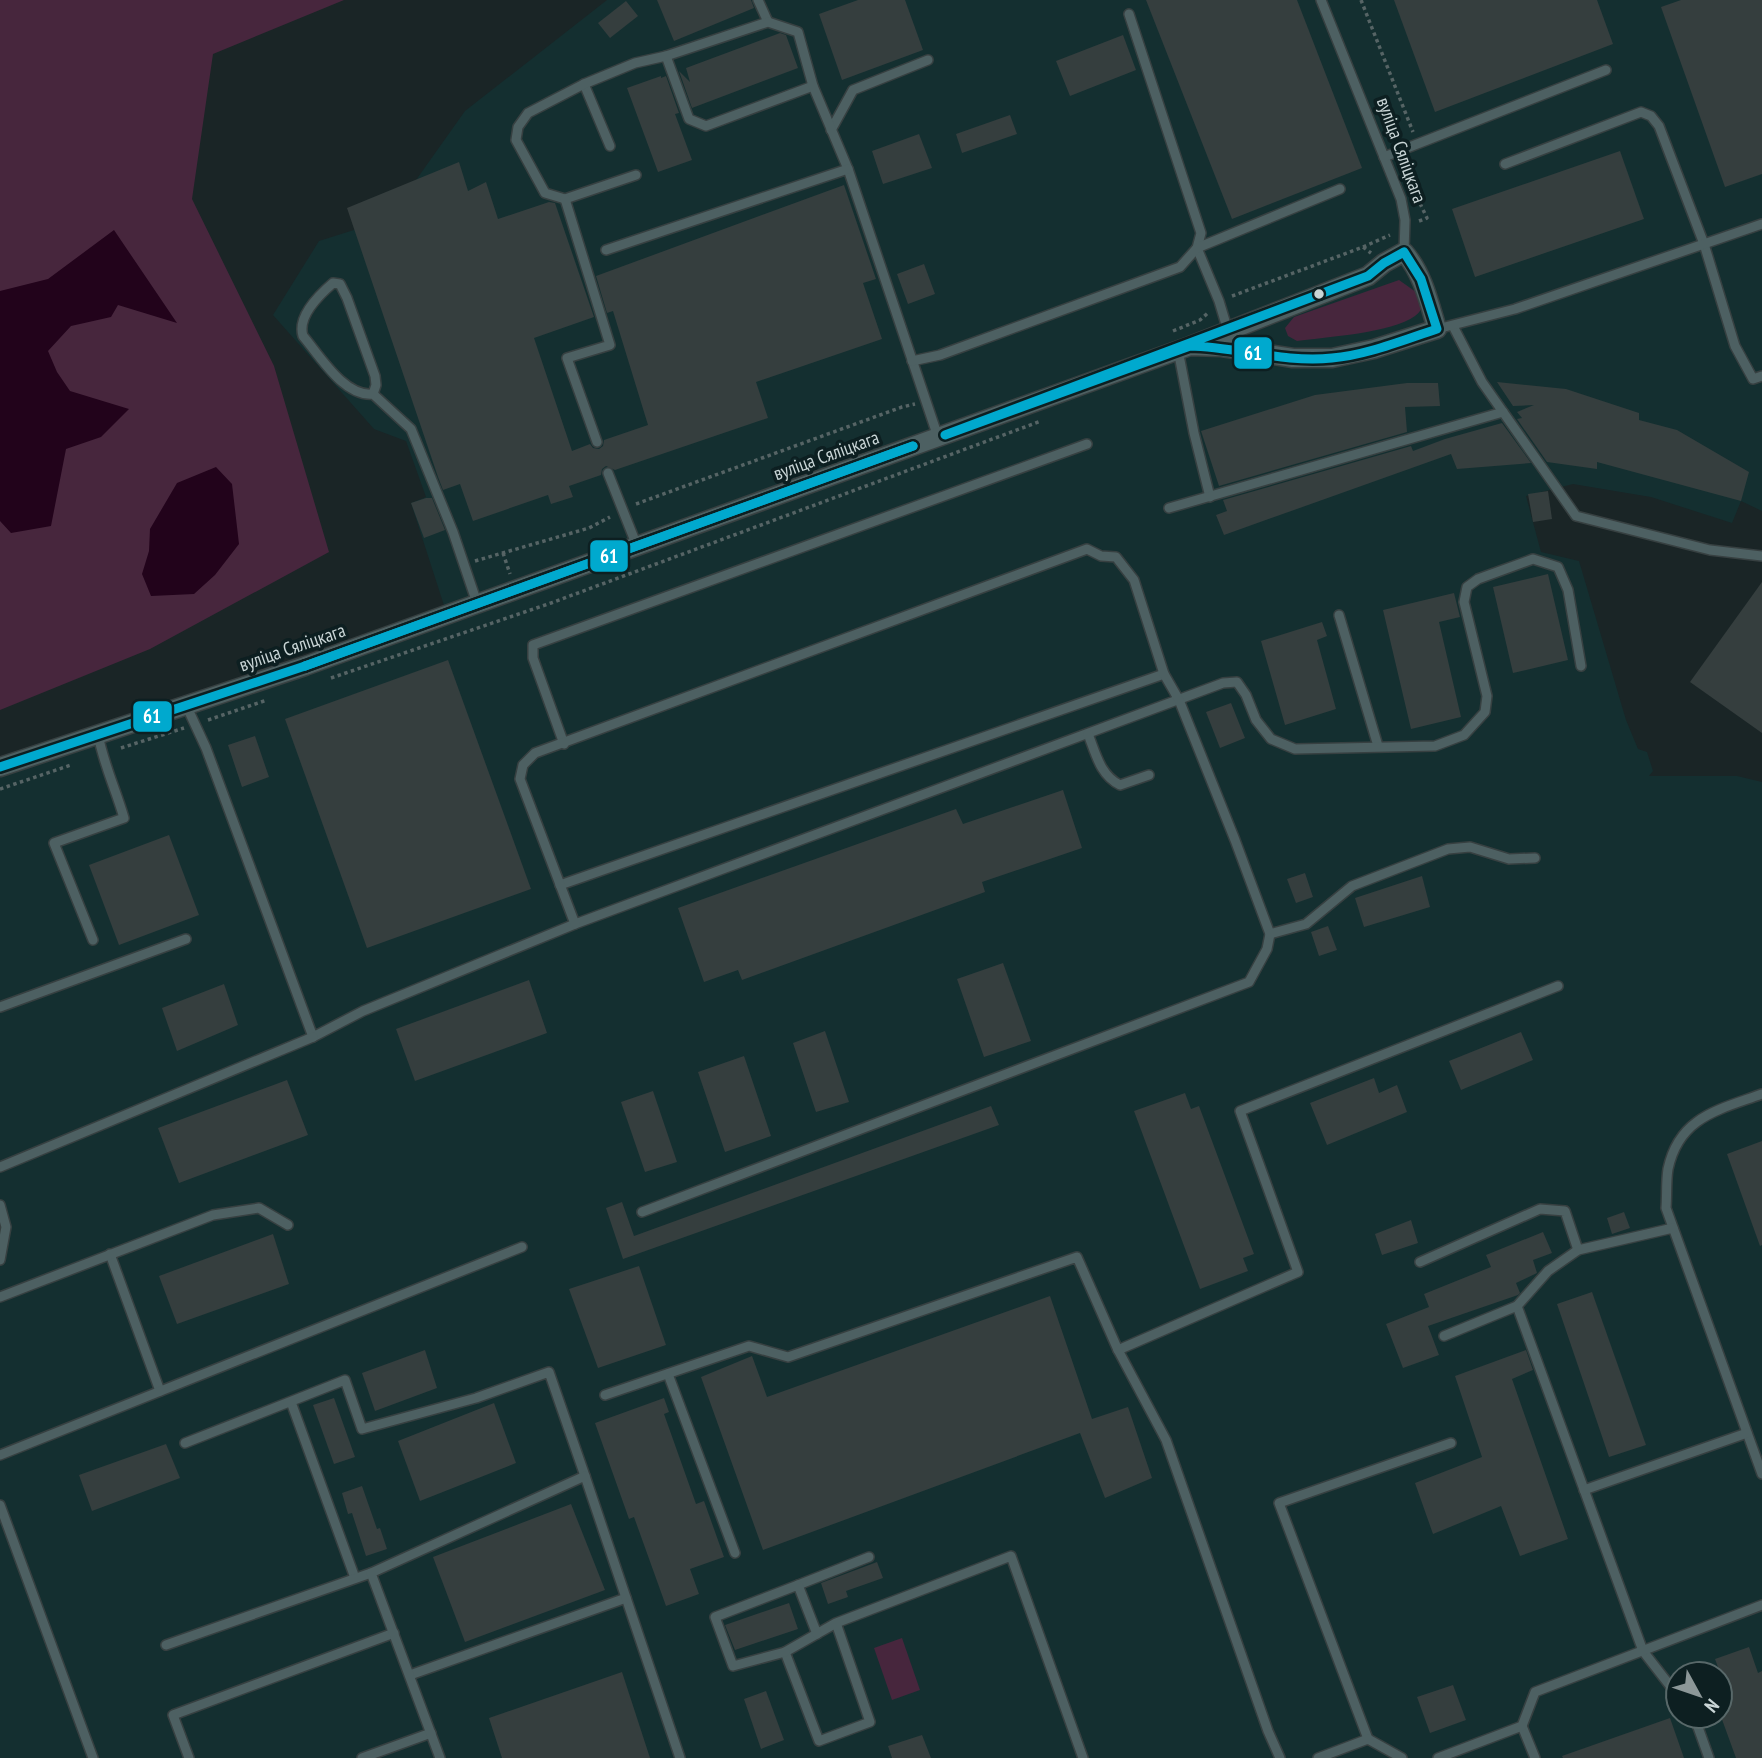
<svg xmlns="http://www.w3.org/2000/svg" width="1762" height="1758" viewBox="0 0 1762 1758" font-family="'PT Sans Narrow',sans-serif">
<rect width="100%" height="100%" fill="#1a2526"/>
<!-- built -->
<path fill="#142f30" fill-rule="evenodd" d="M 607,0 L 1762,0 L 1762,511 L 1741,501 L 1732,523 L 1651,497 L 1573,484 L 1526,496 L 1541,552 L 1579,561 L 1626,720 L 1638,749 L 1647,752 L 1653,771 L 1649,776 L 1737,776 L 1762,782 L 1762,1758 L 0,1758 L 0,773 L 450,624 L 411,503 L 426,497 L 406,441 L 374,429 L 273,315 L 319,241 L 354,230 L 416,180 L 465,111 ZM 1678,1674 L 1720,1674 L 1720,1716 L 1678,1716 Z"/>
<!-- green -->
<g fill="#47263d">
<polygon points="0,0 344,0 213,54 192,199 274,366 329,552 150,649 0,710"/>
<path d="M 1399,280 L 1423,297 C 1422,306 1422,311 1415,316 C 1392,333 1326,337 1297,341 L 1288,336 L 1285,328 L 1294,317 Z"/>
<polygon points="902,1638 920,1690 892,1700 874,1648"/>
</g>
<!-- water -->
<g fill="#22031b">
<polygon points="114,230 177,323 118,305 111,317 71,326 48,351 57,372 70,391 129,409 101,437 66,449 51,526 11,533 0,521 0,291 48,279"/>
<polygon points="216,467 232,484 239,544 215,575 194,594 151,596 142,574 149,551 150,529 177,483"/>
</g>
<!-- building -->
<g fill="#353e3e">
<polygon points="657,0 751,0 754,8 674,41"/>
<polygon points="858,0 905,0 923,50 842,80 819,14"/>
<polygon points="1146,0 1297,0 1362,168 1232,219"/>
<polygon points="1394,0 1597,0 1613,44 1435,112"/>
<polygon points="1681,0 1762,0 1762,174 1725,187 1661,7"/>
<polygon points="626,1 638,16 610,38 598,23"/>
<polygon points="780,33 786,35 798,68 692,108 679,71 690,82 686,68"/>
<polygon points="1123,35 1136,70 1070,96 1056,61"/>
<polygon points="661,76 661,78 666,76 679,113 675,114 692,160 658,172 627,88"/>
<polygon points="1010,115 1017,134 962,153 956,134"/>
<polygon points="919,134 932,168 883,184 872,151"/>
<polygon points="1620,151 1644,219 1475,277 1452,209"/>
<polygon points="459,162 468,191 486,182 498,219 549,202 555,203 594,317 534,338 572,451 590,444 593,448 599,449 603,446 604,440 648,425 613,311 607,313 596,276 844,185 876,279 863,283 882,339 756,382 768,418 615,470 606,466 602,469 601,475 569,486 573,497 551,504 548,495 473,521 460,484 443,490 438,477 347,208"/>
<polygon points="924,264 935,294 908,304 897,274"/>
<polygon points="1497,382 1566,389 1639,413 1639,420 1677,430 1749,472 1741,501 1597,462 1597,469 1547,462 1517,419 1522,418 1517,412 1534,405 1513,406"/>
<polygon points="1407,383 1438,383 1440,406 1405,407 1407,432 1219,486 1201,431 1315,395"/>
<polygon points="1502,423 1531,463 1457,469 1451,454 1224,535 1216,515 1227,511 1223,500 1411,446 1413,451 1445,439"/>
<polygon points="1548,491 1552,519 1533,522 1528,494"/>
<polygon points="426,498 432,498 445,530 424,538 411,503"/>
<polygon points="1548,574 1568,660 1513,673 1493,587"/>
<polygon points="1762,582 1762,733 1690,682"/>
<polygon points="1454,593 1460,617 1439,622 1461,717 1411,729 1383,610"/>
<polygon points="1322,622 1327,636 1317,640 1336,709 1285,725 1261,641"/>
<polygon points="448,660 531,889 367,948 285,719"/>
<polygon points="1231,703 1245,738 1220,748 1206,712"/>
<polygon points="255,736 269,777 242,787 228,745"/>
<polygon points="1063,790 1082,848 982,882 985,892 742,980 738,970 704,982 678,908 956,809 963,824"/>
<polygon points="169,835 199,915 119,945 89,865"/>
<polygon points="1305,873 1313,897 1296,903 1287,879"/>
<polygon points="1422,876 1430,907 1364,927 1355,898"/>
<polygon points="1328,926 1337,950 1319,956 1311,932"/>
<polygon points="1003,963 1031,1041 984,1057 957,979"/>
<polygon points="529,980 547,1033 415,1081 396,1029"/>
<polygon points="224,984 238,1025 177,1051 162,1008"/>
<polygon points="825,1031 849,1102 816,1112 793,1043"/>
<polygon points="1521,1032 1533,1060 1461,1090 1449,1061"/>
<polygon points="744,1056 771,1136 725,1152 698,1072"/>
<polygon points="1374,1078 1379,1093 1397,1085 1407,1112 1327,1145 1310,1103"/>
<polygon points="287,1080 308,1135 179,1183 158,1128"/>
<polygon points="653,1091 677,1162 645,1172 621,1102"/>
<polygon points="1185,1093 1191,1109 1199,1106 1254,1254 1243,1258 1248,1271 1200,1289 1134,1111"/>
<polygon points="991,1106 999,1125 623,1259 606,1208 622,1202 634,1236"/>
<polygon points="1762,1141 1762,1245 1760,1246 1727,1154"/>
<polygon points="1624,1212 1630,1228 1612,1234 1607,1218"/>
<polygon points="1411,1220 1418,1243 1382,1255 1375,1234"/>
<polygon points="1543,1232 1552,1253 1533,1260 1537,1273 1516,1283 1520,1293 1518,1295 1428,1326 1439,1355 1403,1368 1386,1324 1429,1307 1424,1294 1491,1267 1486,1255"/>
<polygon points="273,1234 289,1284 177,1324 159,1276"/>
<polygon points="639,1266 666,1345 598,1368 569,1289"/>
<polygon points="1592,1292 1646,1445 1609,1457 1557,1304"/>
<polygon points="1050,1296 1092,1419 1128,1407 1152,1478 1105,1498 1080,1433 763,1550 701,1377 752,1356 767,1397"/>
<polygon points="425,1350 437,1388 375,1411 362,1373"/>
<polygon points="1526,1350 1533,1370 1512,1379 1568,1539 1520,1556 1501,1506 1433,1534 1415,1483 1482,1457 1455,1376"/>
<polygon points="334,1398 355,1457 334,1464 313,1405"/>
<polygon points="664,1398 669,1412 664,1414 696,1504 704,1501 724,1557 690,1569 699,1594 666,1606 634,1517 629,1519 595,1423"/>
<polygon points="494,1403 516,1463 420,1501 398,1441"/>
<polygon points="166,1444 180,1478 92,1511 79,1475"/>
<polygon points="362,1486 377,1529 380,1528 387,1549 366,1556 352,1513 348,1514 342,1493"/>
<polygon points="571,1504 605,1590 465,1642 433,1557"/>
<polygon points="877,1562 883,1578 846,1591 848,1597 828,1604 821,1583"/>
<polygon points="789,1603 798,1629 735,1650 725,1625"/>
<polygon points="1749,1647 1758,1673 1762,1671 1762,1758 1736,1758 1720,1714 1720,1690 1726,1689 1715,1659"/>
<polygon points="622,1672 650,1758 502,1758 489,1718"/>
<polygon points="1453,1685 1466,1720 1430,1733 1417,1697"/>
<polygon points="766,1691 784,1740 761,1749 744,1699"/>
<polygon points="1670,1718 1684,1758 1563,1758 1562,1756"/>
<polygon points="922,1735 931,1758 892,1758 888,1746"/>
</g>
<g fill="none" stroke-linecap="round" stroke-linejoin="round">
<!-- service casing -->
<g stroke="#374041" stroke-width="12">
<g id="service">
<polyline points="758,0 768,22"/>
<polyline points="1321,0 1401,199 1405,220 1404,252"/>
<polyline points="1129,14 1201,233 1197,248 1219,301 1228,331"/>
<polyline points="666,56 689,119 706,126 813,86"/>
<polyline points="584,84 610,146"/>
<polyline points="831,130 853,90 928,60"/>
<polyline points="1384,157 1606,70"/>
<polyline points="1505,164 1641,112 1651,116 1659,126 1704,244 1735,346 1753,379 1762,376"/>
<polyline points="636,175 565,199 545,193 516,140 518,127 528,113 584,84 635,63 666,56 768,22 798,32 813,86 848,169 938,437"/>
<polyline points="565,199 610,345 567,358 597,442"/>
<polyline points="606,250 848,169"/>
<polyline points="1453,326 1482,382 1576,516 1710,550 1762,556"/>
<polyline points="1437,329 1515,309 1762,224"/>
<polyline points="1178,350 1194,433 1210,497"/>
<polyline points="912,361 940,355 1180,267 1197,248 1340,189"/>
<path d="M 373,394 L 376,385 L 375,376 L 347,298 L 340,284 L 333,283 C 319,295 297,317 303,336 C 320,356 344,397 373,394 L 411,429 L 453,532 L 477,603"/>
<polyline points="608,473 637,546"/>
<polyline points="1169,508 1503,412"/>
<polyline points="1339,615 1378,746"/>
<polyline points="186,705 206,748 313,1037 363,1011 575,924 1223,683 1237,682 1246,695 1256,720 1271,739 1295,749 1435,746 1464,735 1485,712 1487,696 1464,602 1467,587 1478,579 1533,559 1558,567 1568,590 1581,666"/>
<path d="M 1088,734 C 1096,754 1100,775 1120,785 L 1149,775"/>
<polyline points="564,744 533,658 533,645 1087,444"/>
<polyline points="560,885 1164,674"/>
<polyline points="575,924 520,779 523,765 535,753 1087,549 1101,556 1116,557 1134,580 1164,674 1179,700 1235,840 1270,934 1267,949 1249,982 642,1212"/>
<polyline points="1270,934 1306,924 1352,886 1448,849 1470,847 1509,859 1535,858"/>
<path d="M 93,940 L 54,843 L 124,818 C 116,790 103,763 98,734"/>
<polyline points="0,1007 186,939"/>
<path d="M 1762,1094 C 1718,1110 1679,1117 1668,1169 C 1666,1181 1667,1196 1666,1208 L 1762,1474"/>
<polyline points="0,1167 313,1037"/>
<polyline points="0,1205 6,1227 0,1260"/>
<polyline points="110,1254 160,1391"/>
<polyline points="1420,1262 1540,1209 1565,1211 1578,1250"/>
<polyline points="0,1297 213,1215 259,1208 288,1225"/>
<polyline points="1517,1306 1643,1651 1678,1696"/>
<polyline points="1444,1336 1517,1306 1548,1271 1578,1250 1673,1228"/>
<polyline points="1118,1350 1298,1272 1240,1111 1558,986"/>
<polyline points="668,1374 735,1553"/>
<polyline points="605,1395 749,1346 788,1357 1077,1257 1118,1350 1166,1440 1268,1731 1280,1758"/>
<polyline points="291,1402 355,1578"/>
<polyline points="185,1443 345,1380 362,1429 476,1398 549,1372 585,1476"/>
<polyline points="0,1455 522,1247"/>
<polyline points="1584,1490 1747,1433"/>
<polyline points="0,1505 93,1758"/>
<polyline points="798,1585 869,1557"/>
<polyline points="836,1623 870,1722 819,1741 785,1652 836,1623 1011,1556 1083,1758"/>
<polyline points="166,1645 371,1573"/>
<polyline points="785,1652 733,1666 715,1617 798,1585 817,1634"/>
<polyline points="410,1675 626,1598"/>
<polyline points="1694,1716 1709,1758"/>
<polyline points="1522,1726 1535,1758"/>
<polyline points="1368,1739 1279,1503 1451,1443"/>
<polyline points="189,1758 173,1715 394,1633"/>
<polyline points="362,1758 431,1733"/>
<polyline points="440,1758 371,1573 585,1476 680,1758"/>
<polyline points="1318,1758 1368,1739 1402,1758"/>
<polyline points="1438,1758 1522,1726 1535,1692 1762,1605"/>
</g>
</g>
<!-- minor casing -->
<g stroke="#374041" stroke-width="21">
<path id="minor" d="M 0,767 L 305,666 L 1190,346 L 1368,276 L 1384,263 L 1404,252 C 1423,274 1429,302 1437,329 L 1374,349 L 1332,358 L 1293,358 L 1222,347 L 1190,346"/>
</g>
<!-- path -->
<g stroke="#566465" stroke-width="3.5" stroke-dasharray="3.5 3.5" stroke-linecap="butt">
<polyline points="1361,0 1413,132"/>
<polyline points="1409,160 1410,180"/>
<polyline points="1414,191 1427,218 1419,221"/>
<polyline points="1363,247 1390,235"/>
<polyline points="1232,296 1363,247 1371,253"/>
<polyline points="1173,331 1200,320 1209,312"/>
<polyline points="636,504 902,407 915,404"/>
<polyline points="503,553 510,574"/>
<polyline points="475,561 589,528 610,517"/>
<polyline points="331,678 551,603 1041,421"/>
<polyline points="208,720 267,700"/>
<polyline points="121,748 184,728"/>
<polyline points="0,789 71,765"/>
</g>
<!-- service -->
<use href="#service" stroke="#4d6062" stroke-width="9"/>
<!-- minor -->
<use href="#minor" stroke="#4d6062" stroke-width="18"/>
<!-- bus-1 casing -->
<g stroke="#0d1f21" stroke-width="14">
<g id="bus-1">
<path d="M 1404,252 L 1421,279 L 1437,329 C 1403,340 1367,355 1332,358 C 1284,363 1237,347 1190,346 L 945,435 L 1368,276 L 1384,263 Z"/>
<polyline points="305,666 913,446"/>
<polyline points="305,666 913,446"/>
<polyline points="0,767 305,666"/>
</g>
</g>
<!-- bus-1 -->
<use href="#bus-1" stroke="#00a9ce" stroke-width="9"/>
</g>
<!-- markers -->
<circle fill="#c9d5d6" stroke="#0d1f21" stroke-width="2.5" cx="1319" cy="294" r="6"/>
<g text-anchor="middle" stroke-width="7" stroke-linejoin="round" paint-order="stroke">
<!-- street labels -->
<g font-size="19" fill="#c9d5d6" stroke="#0d1f21">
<text transform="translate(1402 150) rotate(70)" y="7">вуліца Сяліцкага</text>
<text transform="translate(826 455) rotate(-20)" y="7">вуліца Сяліцкага</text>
<text transform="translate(292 647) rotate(-19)" y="7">вуліца Сяліцкага</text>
</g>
</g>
<g stroke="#0d1f21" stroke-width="2.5">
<rect x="1233" y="336" width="40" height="34" rx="7" fill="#00a9ce"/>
<rect x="589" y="539" width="40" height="34" rx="7" fill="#00a9ce"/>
<rect x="132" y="700" width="41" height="33" rx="7" fill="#00a9ce"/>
</g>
<g font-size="19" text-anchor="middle" font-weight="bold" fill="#fff">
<text x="1253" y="360">61</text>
<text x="609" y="563">61</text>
<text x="152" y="723">61</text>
</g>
<!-- north arrow -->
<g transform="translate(1699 1695) rotate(130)"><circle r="33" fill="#0d1f21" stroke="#586869" stroke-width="2"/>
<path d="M0-5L12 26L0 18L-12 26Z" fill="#8c9798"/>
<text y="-10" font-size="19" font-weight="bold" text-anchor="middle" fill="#c9d5d6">N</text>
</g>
</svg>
